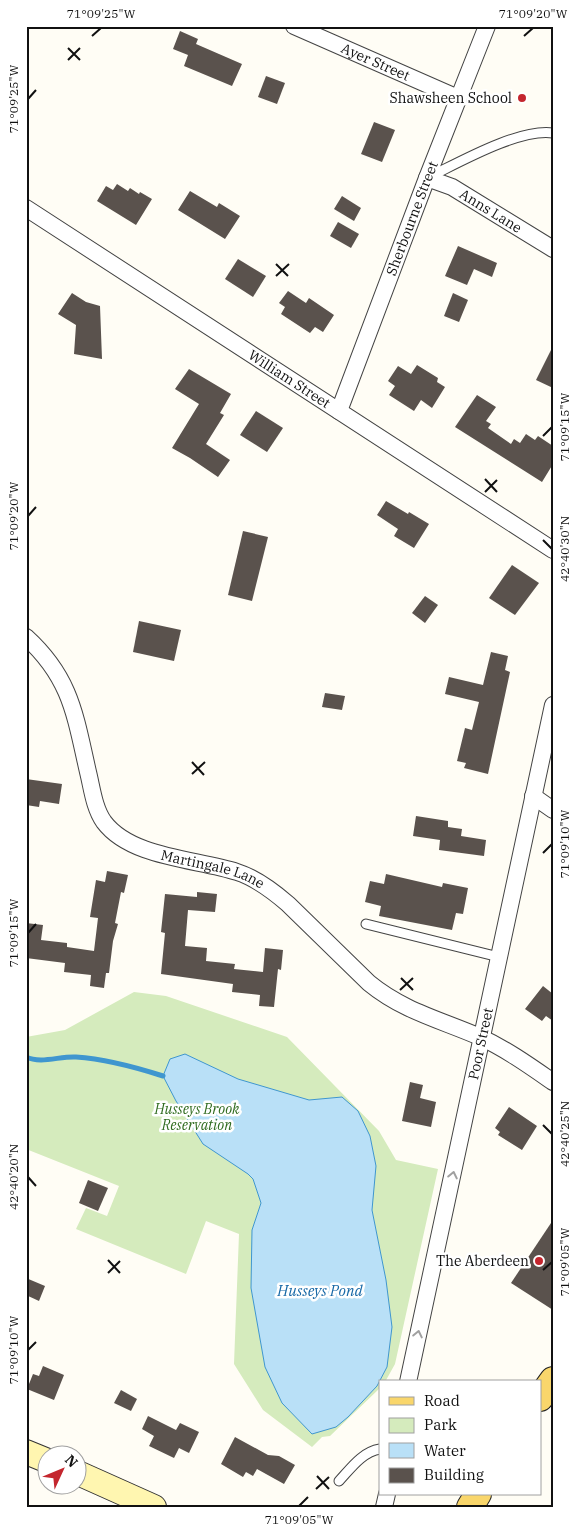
<svg xmlns="http://www.w3.org/2000/svg" width="579" height="1533" viewBox="0 0 579 1533" font-family="'IBM Plex Serif',serif">
<rect width="100%" height="100%" fill="#fffdf5"/>
<!-- green -->
<polygon fill="#d5ebbd" points="134,992 166,996 287,1037 379,1131 396,1160 438,1169 395,1364 385,1382 380,1382 380,1388 330,1436 322,1437 312,1447 263,1410 234,1364 239,1234 206,1221 186,1274 76,1229 86,1208 107,1216 119,1186 26,1149 26,1037 65,1030"/>
<!-- water -->
<polygon fill="#b9e0f7" stroke="#3f96cf" points="185,1054 238,1079 309,1100 342,1097 358,1111 370,1136 376,1166 372,1210 386,1280 392,1327 387,1367 377,1386 348,1417 336,1427 312,1434 282,1403 265,1367 251,1288 252,1230 261,1203 253,1179 248,1174 203,1144 176,1101 163,1076 170,1059"/>
<g fill="none" stroke-linecap="round" stroke-linejoin="round">
<!-- stream -->
<path stroke="#3f96cf" stroke-width="5" d="M 26,1057 C 41,1064 60,1056 76,1057 C 106,1059 135,1067 163,1076"/>
</g>
<!-- building -->
<g fill="#5a524d">
<polygon points="180,31 198,39 196,44 242,64 232,86 184,66 188,55 173,49"/>
<polygon points="266,76 285,83 277,104 258,97"/>
<polygon points="374,122 395,130 382,162 361,154"/>
<polygon points="117,184 128,191 130,188 139,194 140,192 152,199 136,225 97,201 106,186 113,190"/>
<polygon points="190,191 217,207 219,203 240,216 225,239 178,210"/>
<polygon points="342,196 361,208 354,221 334,209"/>
<polygon points="338,222 359,234 351,248 330,236"/>
<polygon points="458,246 497,263 492,277 474,269 467,285 445,276"/>
<polygon points="238,259 266,276 253,297 225,279"/>
<polygon points="288,291 306,303 309,298 334,315 323,332 315,327 310,333 281,314 285,307 279,303"/>
<polygon points="72,293 86,302 100,306 102,359 74,354 76,325 58,314"/>
<polygon points="453,293 468,300 459,322 444,316"/>
<polygon points="553,346 553,388 536,380"/>
<polygon points="417,365 438,378 437,382 445,387 432,408 421,400 414,411 389,395 395,386 388,381 398,366 411,374"/>
<polygon points="189,369 231,394 220,413 224,415 206,444 230,460 218,477 190,458 172,448 199,404 175,389"/>
<polygon points="477,395 496,407 486,421 491,424 488,428 511,444 514,439 520,443 526,434 535,440 538,436 553,446 553,464 542,482 455,427"/>
<polygon points="256,411 283,428 267,452 240,435"/>
<polygon points="386,501 408,514 409,512 429,524 414,548 394,536 398,529 377,515"/>
<polygon points="243,531 268,537 252,601 228,595"/>
<polygon points="512,565 539,583 515,615 489,598"/>
<polygon points="425,596 438,605 425,623 412,613"/>
<polygon points="139,621 181,630 174,661 133,652"/>
<polygon points="491,652 508,656 505,670 510,672 488,774 464,768 466,763 457,761 465,728 472,730 479,702 445,694 449,677 483,685"/>
<polygon points="325,693 345,696 342,710 322,707"/>
<polygon points="26,779 62,784 59,804 40,801 39,807 26,805"/>
<polygon points="416,816 448,821 448,827 462,829 461,836 486,840 484,856 439,850 440,840 413,836"/>
<polygon points="107,871 128,875 124,893 121,892 115,923 118,924 113,941 109,973 106,973 104,988 90,986 91,975 64,972 65,963 26,958 26,923 43,925 41,940 67,943 67,947 94,951 98,918 90,917 96,880 105,882"/>
<polygon points="386,874 442,887 443,883 468,888 463,914 456,913 452,930 379,916 381,906 365,902 370,881 384,884"/>
<polygon points="197,892 217,894 215,912 188,910 185,946 207,948 206,961 235,964 234,969 263,972 265,948 283,950 281,970 278,969 274,1007 259,1006 260,995 232,992 233,984 161,974 165,933 161,932 165,894 197,897"/>
<polygon points="543,986 553,994 553,1021 546,1016 542,1021 525,1009"/>
<polygon points="410,1082 423,1085 420,1098 436,1102 431,1127 402,1121"/>
<polygon points="509,1107 537,1126 522,1150 498,1135 500,1132 495,1128"/>
<polygon points="88,1180 108,1188 98,1211 79,1203"/>
<polygon points="553,1220 553,1310 511,1283"/>
<polygon points="26,1278 45,1286 39,1301 26,1295"/>
<polygon points="43,1366 64,1375 54,1400 27,1389 33,1374 39,1376"/>
<polygon points="121,1390 137,1399 131,1411 114,1403"/>
<polygon points="148,1416 176,1430 180,1423 199,1432 189,1453 179,1448 174,1458 149,1446 154,1436 142,1429"/>
<polygon points="235,1437 268,1455 279,1456 295,1465 284,1484 257,1469 253,1476 246,1472 243,1477 221,1464"/>
</g>
<g fill="none" stroke-linecap="round" stroke-linejoin="round">
<!-- service casing -->
<g stroke="#444" stroke-width="11">
<g id="service">
<path d="M 427,178 C 458,163 519,128 553,133"/>
<polyline points="366,924 499,957"/>
<path d="M 339,1481 C 351,1468 362,1452 380,1449"/>
</g>
</g>
<!-- minor casing -->
<g stroke="#444" stroke-width="18">
<g id="minor">
<path id="s1" d="M 294,26 L 458,98"/>
<path id="s2" d="M 427,178 L 452,187 L 553,249"/>
<path id="s3" d="M 26,208 L 553,550"/>
<path id="s4" d="M 339,411 L 427,178 L 487,26"/>
<path id="s5" d="M 26,637 C 71,678 75,715 88,772 C 92,788 94,808 104,822 C 131,858 197,859 237,872 C 256,878 273,891 288,904 L 369,983 C 403,1011 441,1020 480,1037 C 506,1049 530,1066 553,1082"/>
<polyline points="533,796 553,810"/>
<path id="s6" d="M 408,1382 L 553,705"/>
<polyline points="384,1507 387,1494"/>
</g>
</g>
<!-- secondary casing -->
<g stroke="#333" stroke-width="26">
<g id="secondary">
<polyline points="26,1452 48,1461"/>
<polyline points="78,1473 154,1507"/>
</g>
</g>
<!-- primary casing -->
<g stroke="#222" stroke-width="28">
<g id="primary">
<polyline points="540,1398 553,1380"/>
<polyline points="470,1507 478,1494"/>
</g>
</g>
<!-- service -->
<use href="#service" stroke="#fff" stroke-width="9"/>
<!-- minor -->
<use href="#minor" stroke="#fff" stroke-width="16"/>
<!-- secondary -->
<use href="#secondary" stroke="#fff6b0" stroke-width="24"/>
<!-- primary -->
<use href="#primary" stroke="#f9d66b" stroke-width="26"/>
</g>
<!-- one-way arrows -->
<defs><path id="oneway-chevron" d="M-2-3.5L2.5 0L-2 3.5" fill="none" stroke-width="1.6" stroke-linecap="round" stroke-linejoin="round" transform="scale(1.25)"/></defs>
<g stroke="#a0a0a0">
<use href="#oneway-chevron" transform="translate(453 1175) rotate(-78)"/>
<use href="#oneway-chevron" transform="translate(418 1334) rotate(-78)"/>
</g>
<!-- ticks -->
<path fill="none" stroke="#111" stroke-width="2" d="M 92,36 L 101,28M 524,36 L 533,28M 68,48 L 80,60M 68,60 L 80,48M 28,99 L 36,90M 276,264 L 288,276M 276,276 L 289,264M 543,436 L 552,427M 485,479 L 497,492M 485,492 L 497,480M 28,516 L 36,507M 543,540 L 552,549M 192,762 L 204,775M 192,774 L 205,762M 543,853 L 552,844M 28,933 L 36,924M 401,978 L 413,990M 400,990 L 413,978M 543,1125 L 552,1134M 28,1177 L 36,1186M 108,1260 L 120,1273M 543,1270 L 552,1262M 108,1273 L 120,1261M 28,1350 L 36,1342M 317,1476 L 329,1489M 316,1489 L 329,1477M 299,1506 L 308,1497"/>
<!-- markers -->
<g fill="#c4262e" stroke="#fff" stroke-width="2">
<circle cx="522" cy="98" r="5"/>
<circle cx="539" cy="1261" r="5"/>
</g>
<g text-anchor="middle" stroke-width="5" stroke-linejoin="round" paint-order="stroke">
<!-- street labels -->
<g font-size="14" fill="#111" stroke="#fff">
<text dy="5" stroke="none"><textPath href="#s1" startOffset="89">Ayer Street</textPath></text>
<text dy="5" stroke="none"><textPath href="#s2" startOffset="72">Anns Lane</textPath></text>
<text dy="5" stroke="none"><textPath href="#s4" startOffset="206">Sherbourne Street</textPath></text>
<text dy="5" stroke="none"><textPath href="#s3" startOffset="314">William Street</textPath></text>
<text dy="5" stroke="none"><textPath href="#s5" startOffset="325">Martingale Lane</textPath></text>
<text dy="5" stroke="none"><textPath href="#s6" startOffset="346">Poor Street</textPath></text>
</g>
<!-- poi labels -->
<g font-size="14" fill="#111" stroke="#fff" text-anchor="end">
<text x="512" y="103">Shawsheen School</text>
<text x="529" y="1266">The Aberdeen</text>
</g>
<!-- park labels -->
<g font-size="14" font-style="italic" fill="#2f6b1f" stroke="#fff">
<text x="197" y="1114">Husseys Brook<tspan x="197" dy="16">Reservation</tspan></text>
</g>
<!-- water labels -->
<g font-size="15" font-style="italic" fill="#1768a6" stroke="#fff">
<text x="320" y="1296">Husseys Pond</text>
</g>
</g>
<!-- border -->
<rect width="579" height="1533" fill="none" stroke="#ffffff" stroke-width="55"/>
<!-- legend -->
<rect x="379" y="1380" width="162" height="115" fill="#ffffff" stroke="#a0a0a0"/>
<rect x="389" y="1397" width="25" height="8" fill="#f9d66b" stroke="#a0a0a0"/>
<text x="424" y="1406" font-size="15" fill="#111111">Road</text>
<rect x="389" y="1418" width="25" height="15" fill="#d5ebbd" stroke="#a0a0a0"/>
<text x="424" y="1430" font-size="15" fill="#111111">Park</text>
<rect x="389" y="1443" width="25" height="15" fill="#b9e0f7" stroke="#a0a0a0"/>
<text x="424" y="1456" font-size="15" fill="#111111">Water</text>
<rect x="389" y="1468" width="25" height="15" fill="#5a524d" stroke="#a0a0a0"/>
<text x="424" y="1480" font-size="15" fill="#111111">Building</text>
<!-- north arrow -->
<g transform="translate(62 1470) rotate(46)"><circle r="24" fill="#ffffff" stroke="#a0a0a0"/>
<path d="M0-4L9 19L0 12L-9 19Z" fill="#c4262e"/>
<text y="-8" font-size="14" font-weight="bold" text-anchor="middle" fill="#111111">N</text>
</g>
<rect x="28" y="28" width="524" height="1478" fill="none" stroke="#111" stroke-width="2"/>
<g font-size="12" text-anchor="middle" fill="#111">
<text x="101" y="18">71°09'25"W</text>
<text x="533" y="18">71°09'20"W</text>
<text transform="translate(14 99) rotate(-90)" y="4">71°09'25"W</text>
<text transform="translate(565 427) rotate(-90)" y="4">71°09'15"W</text>
<text transform="translate(14 516) rotate(-90)" y="4">71°09'20"W</text>
<text transform="translate(565 549) rotate(-90)" y="4">42°40'30"N</text>
<text transform="translate(565 844) rotate(-90)" y="4">71°09'10"W</text>
<text transform="translate(14 933) rotate(-90)" y="4">71°09'15"W</text>
<text transform="translate(565 1134) rotate(-90)" y="4">42°40'25"N</text>
<text transform="translate(14 1177) rotate(-90)" y="4">42°40'20"N</text>
<text transform="translate(565 1262) rotate(-90)" y="4">71°09'05"W</text>
<text transform="translate(14 1350) rotate(-90)" y="4">71°09'10"W</text>
<text x="299" y="1524">71°09'05"W</text>
</g>
</svg>
